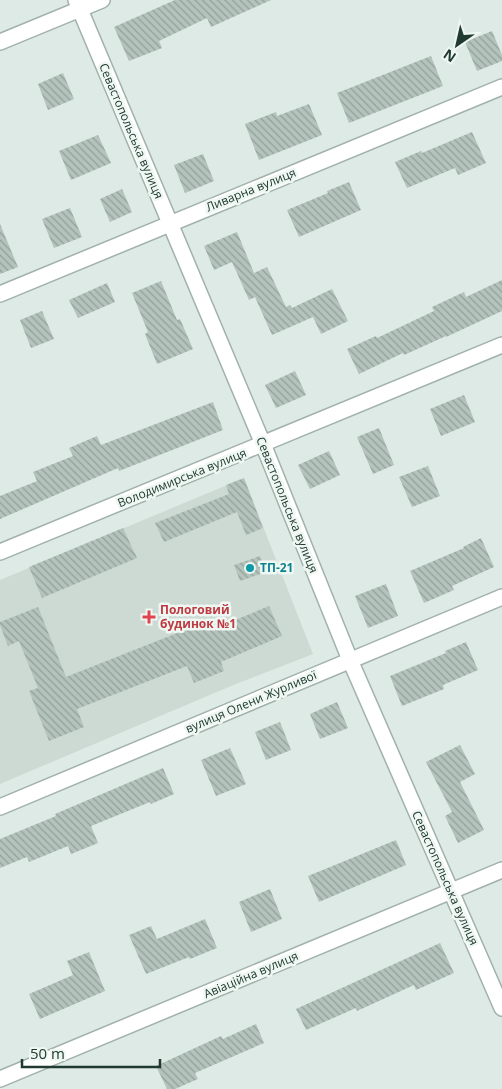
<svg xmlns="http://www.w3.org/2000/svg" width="502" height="1089" viewBox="0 0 502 1089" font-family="'Open Sans',sans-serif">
<defs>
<pattern id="building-back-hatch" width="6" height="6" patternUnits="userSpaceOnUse" patternTransform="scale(1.25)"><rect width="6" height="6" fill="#b4c4bd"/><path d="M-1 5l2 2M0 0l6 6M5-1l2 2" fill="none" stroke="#92a09a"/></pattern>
</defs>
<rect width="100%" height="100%" fill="#deeae5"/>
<!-- built -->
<polygon fill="#cdd9d3" points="244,478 313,654 231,686 0,784 0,580"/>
<!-- building -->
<g fill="url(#building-back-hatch)">
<polygon points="175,0 271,0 211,27 207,18 159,41 162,48 129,61 114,27"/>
<polygon points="492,31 502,55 502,61 477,71 465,42"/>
<polygon points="431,56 443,86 349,123 337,93"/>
<polygon points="63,73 74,99 48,110 38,84"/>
<polygon points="309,104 322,135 259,160 245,124 276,112 277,116"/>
<polygon points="472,132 486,163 458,175 455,168 407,188 395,162 421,151 422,153"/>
<polygon points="98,135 111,163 71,180 59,151"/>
<polygon points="203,154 214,181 185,193 174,165"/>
<polygon points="349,182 361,210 299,237 287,210 328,193 327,191"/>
<polygon points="122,189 132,212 110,222 100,199"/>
<polygon points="70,208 82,237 54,248 42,219"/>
<polygon points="0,224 18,267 0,274"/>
<polygon points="237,232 254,273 267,267 286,307 290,305 292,308 332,289 348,321 321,334 313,317 272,335 255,297 249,300 232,262 214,270 204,246"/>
<polygon points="502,280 502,311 446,337 446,336 404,355 403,353 359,374 347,349 376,336 377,338 434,311 432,307 464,292 466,297"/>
<polygon points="161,281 177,320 180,319 193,349 157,364 145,334 148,332 132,293"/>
<polygon points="107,283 115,302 78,318 69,300"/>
<polygon points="42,311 54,339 31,348 20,320"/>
<polygon points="295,371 306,395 276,408 265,385"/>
<polygon points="464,395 475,422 441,436 430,409"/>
<polygon points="213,402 223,430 119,471 118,468 0,519 0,496 37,481 33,472 73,456 69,448 97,436 101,445"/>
<polygon points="379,428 394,465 373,474 357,437"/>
<polygon points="329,451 340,475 310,489 298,465"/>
<polygon points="428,466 440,496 412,507 399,477"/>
<polygon points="244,478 263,528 246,535 237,512 164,542 155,523 229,494 226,485"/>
<polygon points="123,528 137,558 42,598 29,567"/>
<polygon points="481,538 494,567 452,586 454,590 424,603 410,571 464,548 463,547"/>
<polygon points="260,556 266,572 240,581 234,565"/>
<polygon points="386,584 398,616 368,628 355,596"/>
<polygon points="269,606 282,636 221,662 224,671 194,683 187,666 77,709 84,727 49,741 29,691 38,688 19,641 8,646 0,625 0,622 38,607 66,677 205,622 209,631"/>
<polygon points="466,642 478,670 443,685 444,689 402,706 390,676 446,653 445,651"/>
<polygon points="337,702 348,728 320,739 310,714"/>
<polygon points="280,722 291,750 266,760 255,732"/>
<polygon points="460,745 475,774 460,782 484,830 458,843 445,816 452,812 426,762"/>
<polygon points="230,748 246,784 216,796 201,760"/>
<polygon points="163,768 174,794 151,804 150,802 91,826 98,843 71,854 68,846 29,862 27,857 0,868 0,839 56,816 55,814"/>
<polygon points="396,840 406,865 319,902 308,876"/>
<polygon points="270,889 282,919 251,932 239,902"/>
<polygon points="205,919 217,948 190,959 189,957 146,974 129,935 151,926 157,939"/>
<polygon points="440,943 454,973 416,990 414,985 357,1011 356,1008 306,1030 296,1009"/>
<polygon points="89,952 105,991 40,1019 29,994 73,975 67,961"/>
<polygon points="256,1024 264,1043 195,1073 198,1079 175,1089 167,1089 156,1066 221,1036 223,1039"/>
</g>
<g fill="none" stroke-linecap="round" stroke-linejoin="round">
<!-- street casing -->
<g stroke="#a1b1ac" stroke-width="18">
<g id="street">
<polyline points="76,0 263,444 350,660 502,1008"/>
<polyline points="0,42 102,0"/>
<polyline points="0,294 502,87"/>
<polyline points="0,552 502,345"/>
<polyline points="0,807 502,597"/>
<polyline points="0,1079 502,870"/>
</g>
</g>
<!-- street -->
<use href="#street" stroke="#fff" stroke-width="15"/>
</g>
<!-- markers -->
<circle fill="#0f9aa8" stroke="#eff7f2" stroke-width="2" cx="250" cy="568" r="5"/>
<path fill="#e0444e" stroke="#eff7f2" stroke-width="2" d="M146.5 609.5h5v5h5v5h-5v5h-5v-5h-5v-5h5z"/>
<g text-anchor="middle" stroke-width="5" stroke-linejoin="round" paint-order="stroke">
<!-- street labels -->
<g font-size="12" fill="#203932" stroke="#eff7f2">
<text transform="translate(131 131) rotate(67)" y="4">Севастопольська вулиця</text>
<text transform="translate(251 190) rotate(-22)" y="4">Ливарна вулиця</text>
<text transform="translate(182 478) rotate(-22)" y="4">Володимирська вулиця</text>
<text transform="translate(287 505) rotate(68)" y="4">Севастопольська вулиця</text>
<text transform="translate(251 702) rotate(-23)" y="4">вулиця Олени Журливої</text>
<text transform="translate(445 878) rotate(66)" y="4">Севастопольська вулиця</text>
<text transform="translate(251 975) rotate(-23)" y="4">Авіаційна вулиця</text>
</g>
<!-- culture labels -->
<g font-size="12" font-weight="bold" fill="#0d838f" stroke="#eff7f2" text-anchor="start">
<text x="260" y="572">ТП-21</text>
</g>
<!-- health labels -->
<g font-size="12" font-weight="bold" fill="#be3a42" stroke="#eff7f2" text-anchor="start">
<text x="160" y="614">Пологовий<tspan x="160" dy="14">будинок №1</tspan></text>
</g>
</g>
<!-- north arrow -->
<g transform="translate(457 45) rotate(214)" stroke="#eff7f2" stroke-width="4" paint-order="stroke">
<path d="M0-4L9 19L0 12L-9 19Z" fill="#203932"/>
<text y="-8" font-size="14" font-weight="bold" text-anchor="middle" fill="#203932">N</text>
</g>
<!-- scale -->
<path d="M22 1059v8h138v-8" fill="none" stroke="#203932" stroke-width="2.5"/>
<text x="30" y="1059" font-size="15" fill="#203932" stroke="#eff7f2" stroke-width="4" paint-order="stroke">50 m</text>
</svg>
